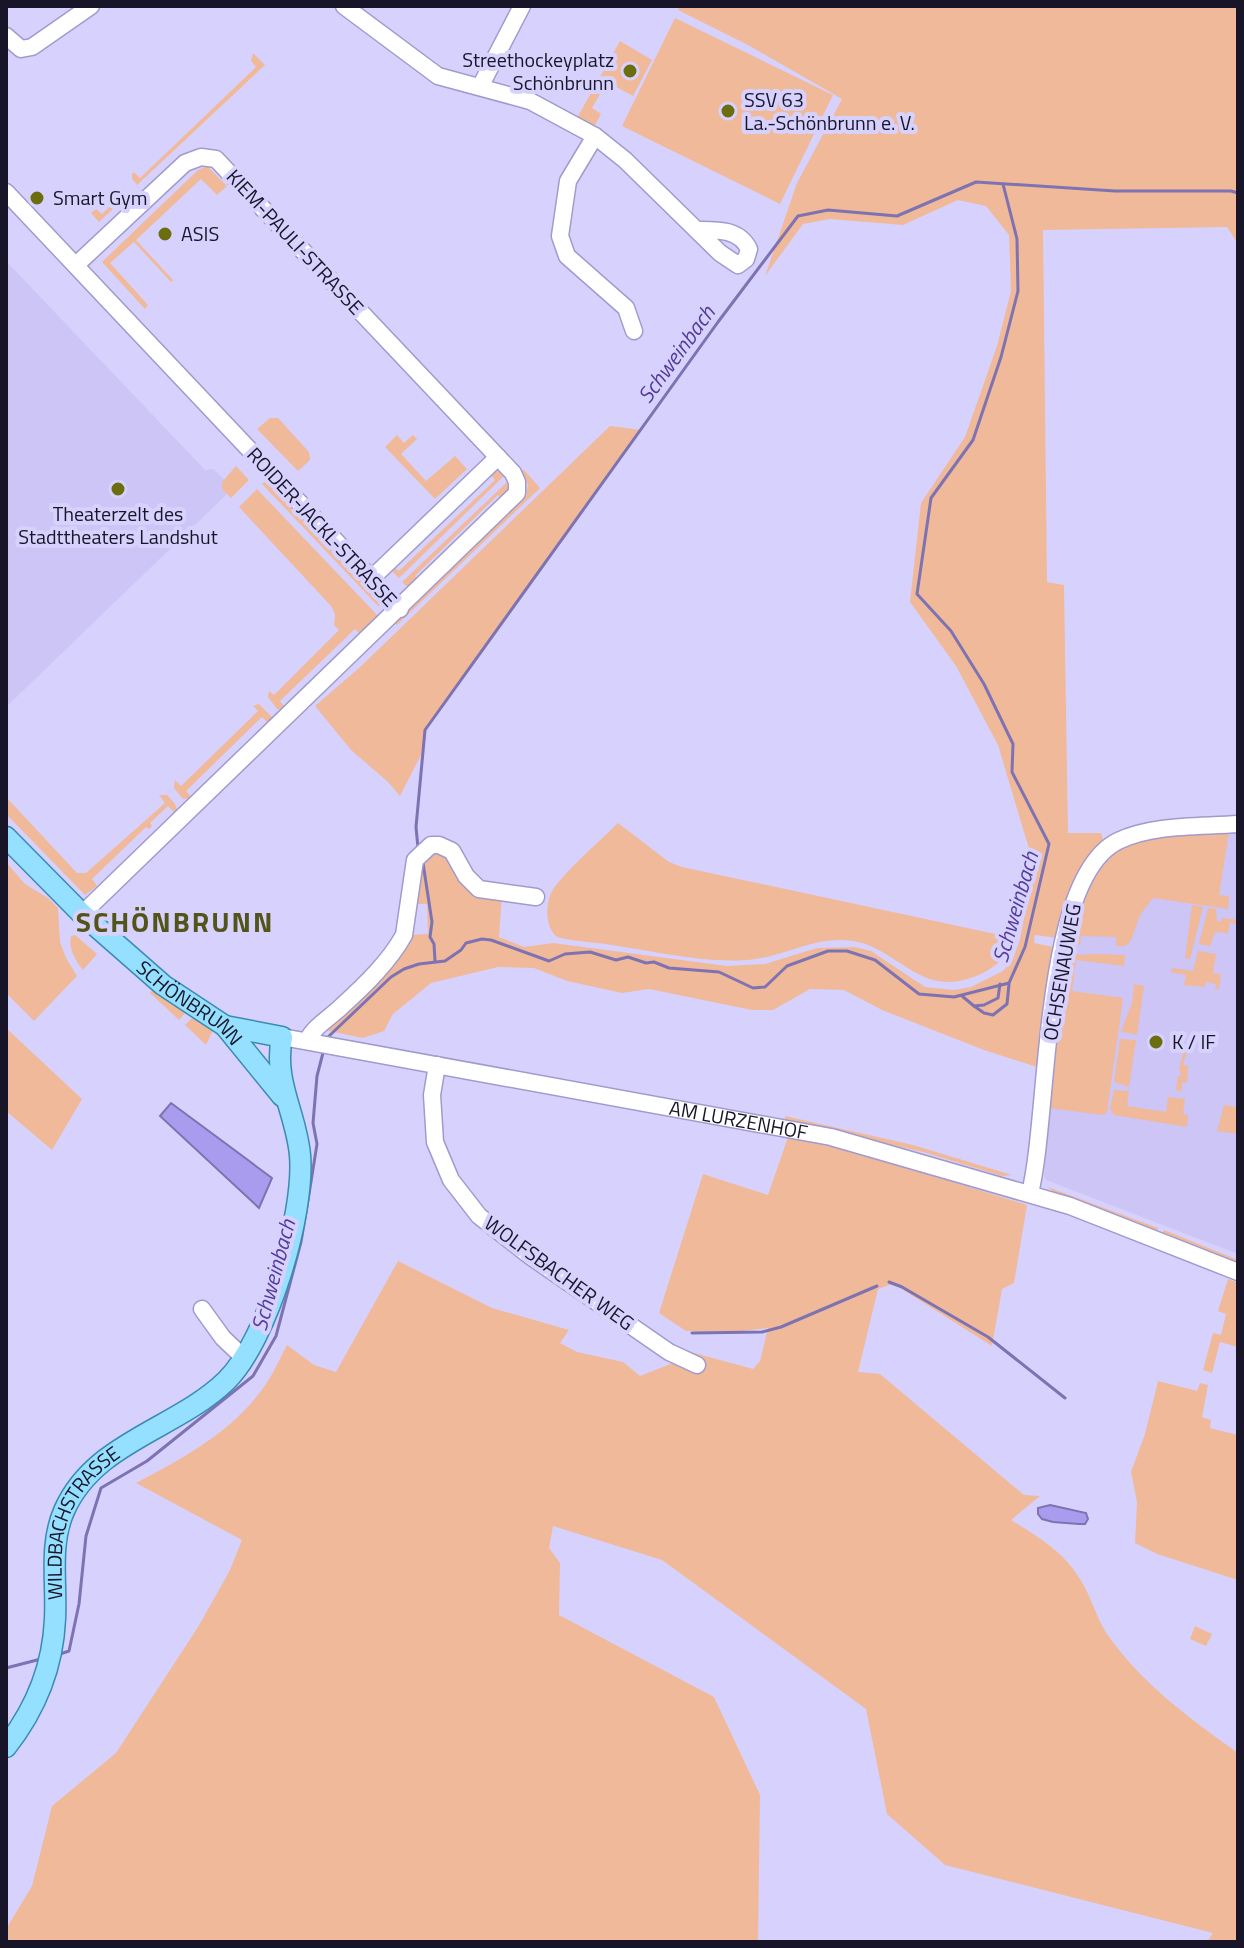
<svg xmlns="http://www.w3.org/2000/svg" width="1244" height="1948" viewBox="0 0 1244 1948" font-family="'Titillium Web',sans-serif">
<rect width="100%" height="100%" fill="#d7d2fd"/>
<!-- built -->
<g fill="#ccc5f6">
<polygon points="6,261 205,470 213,469 224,479 222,489 227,494 6,707"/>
<polygon points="1238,831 1238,1254 1046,1180 1044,1176 1048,1114 1072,936 1152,839"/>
</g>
<!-- green -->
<g fill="#f0b99a">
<path d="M 680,6 L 1238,6 L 1238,244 L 1227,227 L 1043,230 L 1047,582 L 1064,585 L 1068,833 L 1101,833 L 1104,842 C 1074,868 1067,901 1057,938 L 1035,935 L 1034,943 L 1054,947 L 1040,1068 L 984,1050 L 882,1010 L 844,990 L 810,989 L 773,1010 L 752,1010 L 649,989 L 622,993 L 567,981 L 534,968 L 498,967 L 431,983 L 393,1014 L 384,1031 L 363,1038 L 324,1030 L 408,935 L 428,934 L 427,904 L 410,904 L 415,860 L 439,845 L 466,876 L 502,893 L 499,937 L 524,947 L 553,943 L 727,966 L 765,964 L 817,948 L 855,947 L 871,951 L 925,987 L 954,990 L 971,987 L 1003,971 L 1013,959 L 1020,939 L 1029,893 L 1030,852 L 998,745 L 956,666 L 910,602 L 921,503 L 965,437 L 997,346 L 1011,291 L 1009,235 L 986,206 L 958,200 L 903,225 L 830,219 L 803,224 L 765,276 L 797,183 L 842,99 L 748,45 L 678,10 Z"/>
<polygon points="675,18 833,95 780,204 622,126"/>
<polygon points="620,41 652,60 633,96 607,82 592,108 601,114 594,127 577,118"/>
<polygon points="253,53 265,65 137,185 132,179 132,174 134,172 140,178 256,67 251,61"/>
<polygon points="207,166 227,186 217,195 201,179 136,240 173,280 171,282 134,242 110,263 148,305 145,309 102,262 198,170"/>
<polygon points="117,188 122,188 128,195 99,222 91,213 96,209 102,214 121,195"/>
<polygon points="270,418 278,418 309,452 310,460 298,471 257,429"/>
<polygon points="610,426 641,430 425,730 421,755 400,796 388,782 351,750 315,706 359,668"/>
<polygon points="397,435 404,443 413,435 417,439 401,454 426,481 455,456 467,469 435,499 385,447"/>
<polygon points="236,466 249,480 231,498 222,489 222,482"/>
<polygon points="524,470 540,488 397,625 394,623 526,497 528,484 519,471"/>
<polygon points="493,471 501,472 505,475 399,578 390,569 393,566 399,571 495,480 490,474"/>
<polygon points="267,480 380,595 379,607 262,484"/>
<polygon points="507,482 508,490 503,500 498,495 415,576 420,581 411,590 402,582"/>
<polygon points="257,489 381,619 362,636 355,629 280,701 286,709 277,709 268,697 269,691 274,695 339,630 334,625 335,614 331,606 239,507"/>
<polygon points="259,704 272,717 269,724 262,717 186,791 192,798 183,799 174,788 175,780 181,786 258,711 253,706"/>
<polygon points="159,795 167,795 175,804 177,810 175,813 168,806 150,823 152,826 149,829 146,827 92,879 97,886 85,895 6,814 6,797 77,873 86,873 165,803"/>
<path d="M 618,823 L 669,862 L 682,867 L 1014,938 C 1008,962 982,977 959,981 C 916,989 893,947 853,941 C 815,935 783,958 746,960 C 703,963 659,952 618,946 C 597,942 577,942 557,937 C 545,927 545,904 552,891 C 564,872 601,840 618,823 Z"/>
<path d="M 1229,832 L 1219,895 L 1229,896 L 1228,909 L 1153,898 L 1140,915 L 1131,940 L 1126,946 L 1116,946 L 1116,937 L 1081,936 L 1080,945 L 1073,941 C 1070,927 1079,907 1086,894 C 1094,876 1102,860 1118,849 C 1142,832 1200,834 1229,832 Z"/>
<polygon points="6,862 25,884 48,898 58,908 60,942 66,958 77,976 34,1021 6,993"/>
<polygon points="1192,905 1203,907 1190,959 1185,958"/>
<polygon points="1208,908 1216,909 1217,921 1221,922 1222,918 1238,920 1238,925 1230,922 1228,933 1215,932 1210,946 1199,944"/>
<path d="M 75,935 L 97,954 L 83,970 C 75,960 68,948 71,936 Z"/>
<polygon points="1198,951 1216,954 1213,973 1221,974 1219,989 1215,989 1216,984 1206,982 1204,987 1184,985 1186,975 1171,972 1172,968 1193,971"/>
<polygon points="1099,954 1125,955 1124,966 1076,960 1072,991 1123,998 1107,1113 1102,1115 1049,1108 1056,1026 1070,955"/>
<polygon points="1134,984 1144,986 1137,1035 1121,1031 1132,1003"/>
<polygon points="154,988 186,1012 179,1020 150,993"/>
<polygon points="192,1018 213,1030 206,1045 185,1025"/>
<polygon points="6,1028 82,1099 52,1150 6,1111"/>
<polygon points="1120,1039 1136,1040 1129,1087 1114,1082"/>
<polygon points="1184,1050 1187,1051 1183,1065 1188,1066 1187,1083 1182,1082 1182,1091 1176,1090 1178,1076 1182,1075 1179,1069"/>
<polygon points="1114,1090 1129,1091 1127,1106 1166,1112 1168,1097 1185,1099 1183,1114 1188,1115 1187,1127 1114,1115 1110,1109"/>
<polygon points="1224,1105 1238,1107 1238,1134 1217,1131"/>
<polygon points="785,1116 913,1145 1012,1175 1002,1176 923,1152 785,1120"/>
<path d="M 788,1137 L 859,1153 L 1027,1205 L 1014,1283 L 1002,1289 L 992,1346 L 897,1286 L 889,1285 L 878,1289 L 858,1372 L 880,1374 L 1024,1495 L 1040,1496 L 1011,1520 C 1037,1536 1064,1552 1080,1579 C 1091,1596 1096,1617 1107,1634 C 1141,1683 1190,1719 1238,1753 L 1238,1942 L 1207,1942 L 1213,1933 L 945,1865 L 887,1814 L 866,1709 L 662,1560 L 553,1526 L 549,1548 L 560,1563 L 559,1615 L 714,1697 L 760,1795 L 758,1942 L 6,1942 L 6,1929 L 32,1886 L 52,1806 L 116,1753 L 198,1627 L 229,1572 L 242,1540 L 136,1483 C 185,1457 234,1431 266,1384 C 274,1372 280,1358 287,1345 L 314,1365 L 336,1372 L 398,1261 L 492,1308 L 569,1330 L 560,1343 L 577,1352 L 623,1362 L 640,1376 L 678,1361 L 687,1351 L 753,1369 L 760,1361 L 768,1328 L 733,1332 L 686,1331 L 659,1313 L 703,1174 L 768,1195 Z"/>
<polygon points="1048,1187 1158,1228 1157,1232 1056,1194"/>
<polygon points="1164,1230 1238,1260 1238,1265 1162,1234"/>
<polygon points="1228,1279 1238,1283 1238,1347 1220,1342 1212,1373 1203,1370 1213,1333 1221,1335 1226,1314 1218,1311"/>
<polygon points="1158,1381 1197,1391 1200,1383 1208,1385 1202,1417 1211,1420 1210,1428 1238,1435 1238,1580 1157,1554 1135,1543 1137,1502 1131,1472 1145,1434"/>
<polygon points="1195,1626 1212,1634 1206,1646 1190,1639"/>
</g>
<!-- water -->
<g fill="#a99bed" stroke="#7e73b2" stroke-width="2">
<polygon points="171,1103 272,1178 259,1208 160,1116"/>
<polygon points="1050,1505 1086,1513 1088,1519 1085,1524 1079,1524 1053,1522 1042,1519 1038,1514 1038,1508"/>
</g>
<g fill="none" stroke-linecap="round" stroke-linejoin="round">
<!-- stream -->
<g stroke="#7e73b2" stroke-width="3">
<polyline points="418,848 416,827 425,730 718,322 798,216 828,210 897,216 976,182 1115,191 1231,191 1238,193"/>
<polyline points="423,863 432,922 430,937 434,944 435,961"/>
<polyline points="962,996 974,1006 984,1005 998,998 1000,984"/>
<polyline points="974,1006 984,1013 993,1015 1007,1004 1009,984"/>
<polyline points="327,1038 391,977 404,969 419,964 445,961 461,950 466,943 482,939 491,940 549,961 565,954 590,952 616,960 628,957 646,963 654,962 669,968 719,972 753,988 765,987 787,966 828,951 847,951 875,960 919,994 954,997 1009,983 1025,947 1049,844 1012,772 1013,744 984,684 951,631 917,594 931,498 973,440 1001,357 1018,291 1017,239 1003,184"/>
<polyline points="889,1282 902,1287 988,1337 1065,1398"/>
<polyline points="692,1333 762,1332 781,1327 877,1286"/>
<polyline points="60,1654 69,1651 79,1604 86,1536 101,1488 147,1461 253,1376 276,1336 301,1242 310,1188 317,1144 313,1123 317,1076 324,1049"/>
<polyline points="6,1668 41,1659"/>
</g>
<!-- minor casing -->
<g stroke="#a19ace" stroke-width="19">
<g id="minor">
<path d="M 344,6 L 438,76 L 530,101 L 595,136 L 625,160 L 720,253 L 738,265 L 746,259 L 749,249 C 739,229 718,230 698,230"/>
<polyline points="6,36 21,49 32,47 91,6"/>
<polyline points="480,87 522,6"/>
<polyline points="595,136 568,181 560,236 567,256 626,308 634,331"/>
<polyline points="6,192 400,609"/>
<polyline points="76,265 185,163 201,157 216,159 513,473 517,482 517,493 82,914"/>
<polyline points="372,578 498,457"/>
<path id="s1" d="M 282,1037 L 831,1137 L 1070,1206 L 1238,1272"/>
<path d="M 307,1041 C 314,1026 330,1018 342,1006 C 365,985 389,962 404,935 L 415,860 L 431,845 L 439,845 L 452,851 L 466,876 L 479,889 L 536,897"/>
<polyline points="437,1065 432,1095 435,1142 451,1180 479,1216 530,1256 669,1352 697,1365"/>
<path d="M 1030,1193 C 1050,1114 1041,879 1118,841 C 1153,824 1200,827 1238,824"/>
<polyline points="202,1309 223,1338 244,1358"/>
</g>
</g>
<!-- major casing -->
<g stroke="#3b8ab4" stroke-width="23">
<g id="major">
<path id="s2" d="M 6,837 L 82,914 L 163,985 L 225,1026 L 282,1096"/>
<path id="s3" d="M 6,1747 C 35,1710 53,1666 55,1619 C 57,1583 49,1545 64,1511 C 94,1442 175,1430 226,1381 C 268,1340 305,1213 300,1155 C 296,1112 273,1082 282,1037 L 225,1026"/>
</g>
</g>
<!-- minor -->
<use href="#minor" stroke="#fff" stroke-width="16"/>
<!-- major -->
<use href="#major" stroke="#95dfff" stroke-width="20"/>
</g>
<!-- markers -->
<g fill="#6b6d0f" stroke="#d7d2fd" stroke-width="3">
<circle cx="630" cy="71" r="8"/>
<circle cx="728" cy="111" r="8"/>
<circle cx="37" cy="198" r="8"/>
<circle cx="165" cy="234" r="8"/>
<circle cx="118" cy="489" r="8"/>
<circle cx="1156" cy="1042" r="8"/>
</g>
<g text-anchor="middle" stroke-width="8" stroke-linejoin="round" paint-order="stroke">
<!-- poi labels -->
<g font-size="20" fill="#191529" stroke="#d7d2fd" text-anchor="start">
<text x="614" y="67" text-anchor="end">Streethockeyplatz<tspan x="614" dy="23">Schönbrunn</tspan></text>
<text x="744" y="107">SSV 63<tspan x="744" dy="23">La.-Schönbrunn e. V.</tspan></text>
<text x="53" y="205">Smart Gym</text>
<text x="181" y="241">ASIS</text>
<text x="118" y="521" text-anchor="middle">Theaterzelt des<tspan x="118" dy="23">Stadttheaters Landshut</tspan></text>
<text x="1172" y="1049">K / IF</text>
</g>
<!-- street labels -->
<g font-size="20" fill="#191529" stroke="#d7d2fd">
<text transform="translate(295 242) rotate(47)" y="7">KIEM-PAULI-STRASSE</text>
<text transform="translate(322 527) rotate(47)" y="7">ROIDER-JACKL-STRASSE</text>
<text transform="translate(1062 972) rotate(-80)" y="7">OCHSENAUWEG</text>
<text dy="7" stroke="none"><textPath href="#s2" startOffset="248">SCHÖNBRUNN</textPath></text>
<text dy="7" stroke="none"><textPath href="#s1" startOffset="464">AM LURZENHOF</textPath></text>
<text transform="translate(559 1273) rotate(36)" y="7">WOLFSBACHER WEG</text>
<text dy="7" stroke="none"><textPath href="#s3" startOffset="244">WILDBACHSTRASSE</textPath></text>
</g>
<!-- water labels -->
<g font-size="22" font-style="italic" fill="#553c9b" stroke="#d7d2fd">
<text transform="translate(676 354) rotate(-54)" y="8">Schweinbach</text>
<text transform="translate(1015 907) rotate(-74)" y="8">Schweinbach</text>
<text transform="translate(273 1275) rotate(-75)" y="8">Schweinbach</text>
</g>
<!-- district labels -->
<g font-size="28" font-weight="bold" letter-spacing="2" fill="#535419" stroke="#d7d2fd">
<text x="175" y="932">SCHÖNBRUNN</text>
</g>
</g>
<!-- border -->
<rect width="1244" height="1948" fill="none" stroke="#191529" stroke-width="16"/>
</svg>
